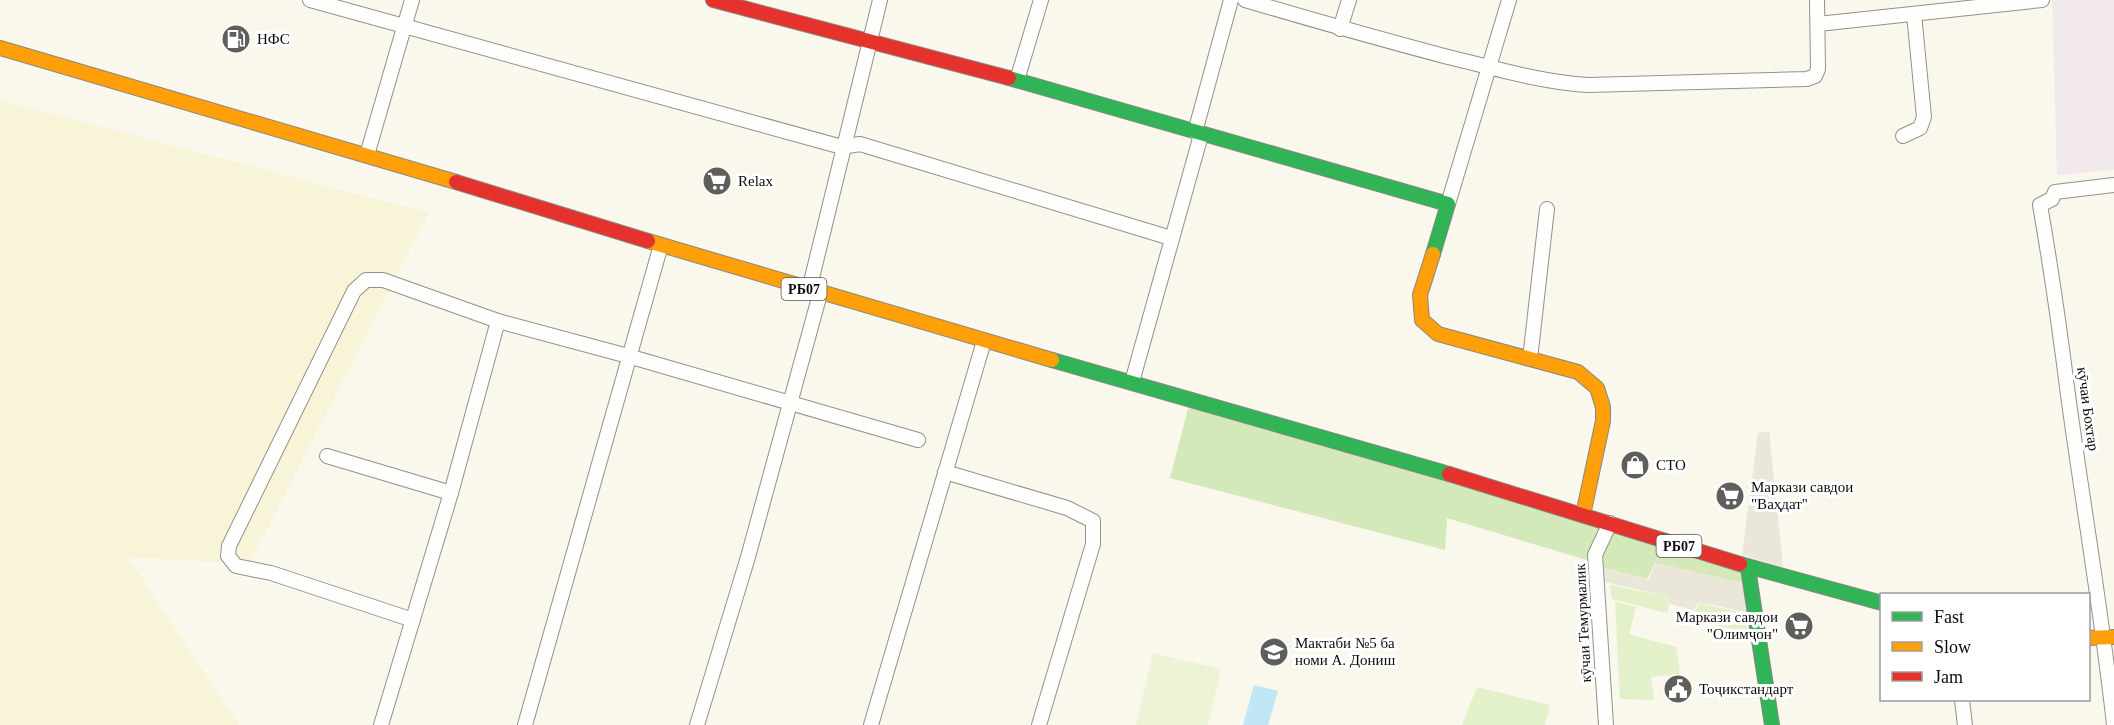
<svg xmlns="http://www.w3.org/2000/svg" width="2114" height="725" viewBox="0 0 2114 725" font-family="'Times New Roman',serif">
<rect width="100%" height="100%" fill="#faf7ed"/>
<!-- industrial -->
<polygon fill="#f1e9ec" points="2052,0 2114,0 2114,170 2057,175"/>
<!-- farmland -->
<polygon fill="#f8f4d8" points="0,100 429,213 249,564 128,557 239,725 0,725"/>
<!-- green -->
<g fill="#e3f1cb">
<polygon points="1610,585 1666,596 1669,606 1667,613 1612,599"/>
<polygon points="1615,602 1636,607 1629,634 1676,647 1680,674 1651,677 1654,700 1620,699"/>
<polygon points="1699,603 1745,613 1747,633 1691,619"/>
<polygon points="1477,687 1550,705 1545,725 1462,725"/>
</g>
<!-- forest -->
<g fill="#d4e9b9">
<polygon points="1190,401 1604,525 1590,561 1447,518 1445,550 1170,478"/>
<polygon points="1610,523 1748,568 1752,585 1655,563 1647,579 1595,566"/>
</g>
<!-- pitch -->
<polygon fill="#edf4d5" points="1153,653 1221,669 1208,725 1136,725"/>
<!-- plaza -->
<g fill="#eae6d8">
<polygon points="1769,431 1783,567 1742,555 1758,433"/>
<polygon points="1656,563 1752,585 1754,614 1699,602 1693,610 1669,604 1667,596 1596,580 1595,566 1648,580"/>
</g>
<!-- water -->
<polygon fill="#c1e6f6" points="1254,685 1278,691 1268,725 1243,725"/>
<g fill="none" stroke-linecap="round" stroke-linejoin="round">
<!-- street casing -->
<g stroke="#93918d" stroke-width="16">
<g id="street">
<polyline points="310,0 842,147 860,144 1171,238"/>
<path d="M 1245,0 C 1313,20 1380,39 1448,57 C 1494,68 1540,82 1588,85 L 1807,79 L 1815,76 L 1818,69 L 1817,0"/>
<polyline points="1818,24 2042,0"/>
<polyline points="1340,29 1349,0"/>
<polyline points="1017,80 1041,0"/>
<polyline points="1195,132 1231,0"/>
<polyline points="1903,136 1920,128 1924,117 1914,14"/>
<polyline points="367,155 412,0"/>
<polyline points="1448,204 1509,0"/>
<polyline points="809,290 880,0"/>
<polyline points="1530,359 1547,209"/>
<polyline points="1132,382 1201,135"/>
<polyline points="327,456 451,493"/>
<polyline points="945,472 1067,508 1093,521 1093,544 1039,725"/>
<polyline points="413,620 271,573 236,566 228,556 229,546 354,291 366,280 383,280 498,321 628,356 918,440"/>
<polyline points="1962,700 1965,725"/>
<polyline points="381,725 451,493 498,321"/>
<polyline points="525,725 661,245"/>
<polyline points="697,725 748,557 820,294"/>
<polyline points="871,725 984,341"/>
<polyline points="1606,725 1595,555 1610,523"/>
<path d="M 2114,725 C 2102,614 2083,505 2068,395 C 2060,331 2051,268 2040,205 L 2052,199 L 2055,192 L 2114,185"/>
</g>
</g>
<!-- fast casing -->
<g stroke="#898883" stroke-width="16">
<g id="fast">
<polyline points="1009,78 1448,204 1433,254"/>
<polyline points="1052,360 1449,474"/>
<polyline points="1740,564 1882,603"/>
<polyline points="1748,568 1772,725"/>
</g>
</g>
<!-- slow casing -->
<g stroke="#898883" stroke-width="16">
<g id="slow">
<polyline points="0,48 456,182"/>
<polyline points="648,241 1052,360"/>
<polyline points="1433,254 1420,295 1422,320 1438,334 1578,372 1597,388 1603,407 1603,421 1583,515"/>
<polyline points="2088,638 2114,637"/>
</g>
</g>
<!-- jam casing -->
<g stroke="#898883" stroke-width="16">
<g id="jam">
<polyline points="713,0 1009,78"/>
<polyline points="456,182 648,241"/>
<polyline points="1449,474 1740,564"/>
</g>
</g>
<!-- street -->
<use href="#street" stroke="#fefefc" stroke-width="14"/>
<!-- fast -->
<use href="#fast" stroke="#30b455" stroke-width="14"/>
<!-- slow -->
<use href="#slow" stroke="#ff9f0a" stroke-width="14"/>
<!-- jam -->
<use href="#jam" stroke="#e5322d" stroke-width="14"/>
</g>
<!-- icons -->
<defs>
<g id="fuel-disc" transform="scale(1.5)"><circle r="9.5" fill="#5f5e5a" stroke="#fff"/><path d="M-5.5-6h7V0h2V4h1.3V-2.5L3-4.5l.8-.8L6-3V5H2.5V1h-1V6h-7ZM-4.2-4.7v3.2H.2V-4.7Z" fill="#fff"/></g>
<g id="supermarket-disc" transform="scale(1.5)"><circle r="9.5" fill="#5f5e5a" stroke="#fff"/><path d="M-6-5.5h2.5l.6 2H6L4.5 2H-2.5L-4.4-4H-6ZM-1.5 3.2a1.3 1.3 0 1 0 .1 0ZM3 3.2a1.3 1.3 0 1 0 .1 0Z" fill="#fff"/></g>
<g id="shop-disc" transform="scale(1.5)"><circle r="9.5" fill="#5f5e5a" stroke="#fff"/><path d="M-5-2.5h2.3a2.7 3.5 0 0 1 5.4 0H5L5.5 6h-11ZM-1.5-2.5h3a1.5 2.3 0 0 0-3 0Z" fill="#fff"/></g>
<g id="school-disc" transform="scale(1.5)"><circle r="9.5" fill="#5f5e5a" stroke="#fff"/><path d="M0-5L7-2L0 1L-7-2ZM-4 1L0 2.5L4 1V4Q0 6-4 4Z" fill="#fff"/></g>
<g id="civic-disc" transform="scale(1.5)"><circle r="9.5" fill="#5f5e5a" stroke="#fff"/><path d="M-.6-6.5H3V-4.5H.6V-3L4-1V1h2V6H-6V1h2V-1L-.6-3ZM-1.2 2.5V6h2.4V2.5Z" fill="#fff"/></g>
</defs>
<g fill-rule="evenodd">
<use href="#fuel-disc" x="236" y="39"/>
<use href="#supermarket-disc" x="717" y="181"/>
<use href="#shop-disc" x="1635" y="465"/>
<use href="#supermarket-disc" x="1730" y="496"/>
<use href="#supermarket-disc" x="1799" y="626"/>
<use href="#school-disc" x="1274" y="652"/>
<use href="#civic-disc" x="1678" y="689"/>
</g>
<g text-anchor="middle" stroke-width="6" stroke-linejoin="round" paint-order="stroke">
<!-- shield labels -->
<g fill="#fff" stroke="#545454" stroke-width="1.5">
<rect x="781.5" y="278" width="45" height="22" rx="4.5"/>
<rect x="1656.5" y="535" width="45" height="22" rx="4.5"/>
</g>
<g font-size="14" font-weight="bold" fill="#0b0b0b">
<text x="804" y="294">РБ07</text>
<text x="1679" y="551">РБ07</text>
</g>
<!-- poi labels -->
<g font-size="15" fill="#0b0b0b" stroke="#fff" text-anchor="start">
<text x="257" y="44">НФС</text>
<text x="738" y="186">Relax</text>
<text x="1656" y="470">СТО</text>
<text x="1751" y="492">Маркази савдои<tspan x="1751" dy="17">"Ваҳдат"</tspan></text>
<text x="1778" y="622" text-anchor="end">Маркази савдои<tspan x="1778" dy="17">"Олимҷон"</tspan></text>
<text x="1295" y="648">Мактаби №5 ба<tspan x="1295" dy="17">номи А. Дониш</tspan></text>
<text x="1699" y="694">Тоҷикстандарт</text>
</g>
<!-- street labels -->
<g font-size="15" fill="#0b0b0b" stroke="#fff">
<text transform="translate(2088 409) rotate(82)" y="5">кӯчаи Бохтар</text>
<text transform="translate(1583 623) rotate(-93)" y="5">кӯчаи Темурмалик</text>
</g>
</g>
<!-- legend -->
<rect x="1880" y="593" width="210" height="108" fill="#ffffff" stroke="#9d9d9d" stroke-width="1.5"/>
<rect x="1892" y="612" width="30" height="9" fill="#30b455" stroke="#9d9d9d" stroke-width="1.5"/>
<text x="1934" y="623" font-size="18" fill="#0b0b0b">Fast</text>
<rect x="1892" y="642" width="30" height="9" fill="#ff9f0a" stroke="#9d9d9d" stroke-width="1.5"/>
<text x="1934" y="653" font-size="18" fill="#0b0b0b">Slow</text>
<rect x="1892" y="672" width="30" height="9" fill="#e5322d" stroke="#9d9d9d" stroke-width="1.5"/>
<text x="1934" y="683" font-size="18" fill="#0b0b0b">Jam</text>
</svg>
